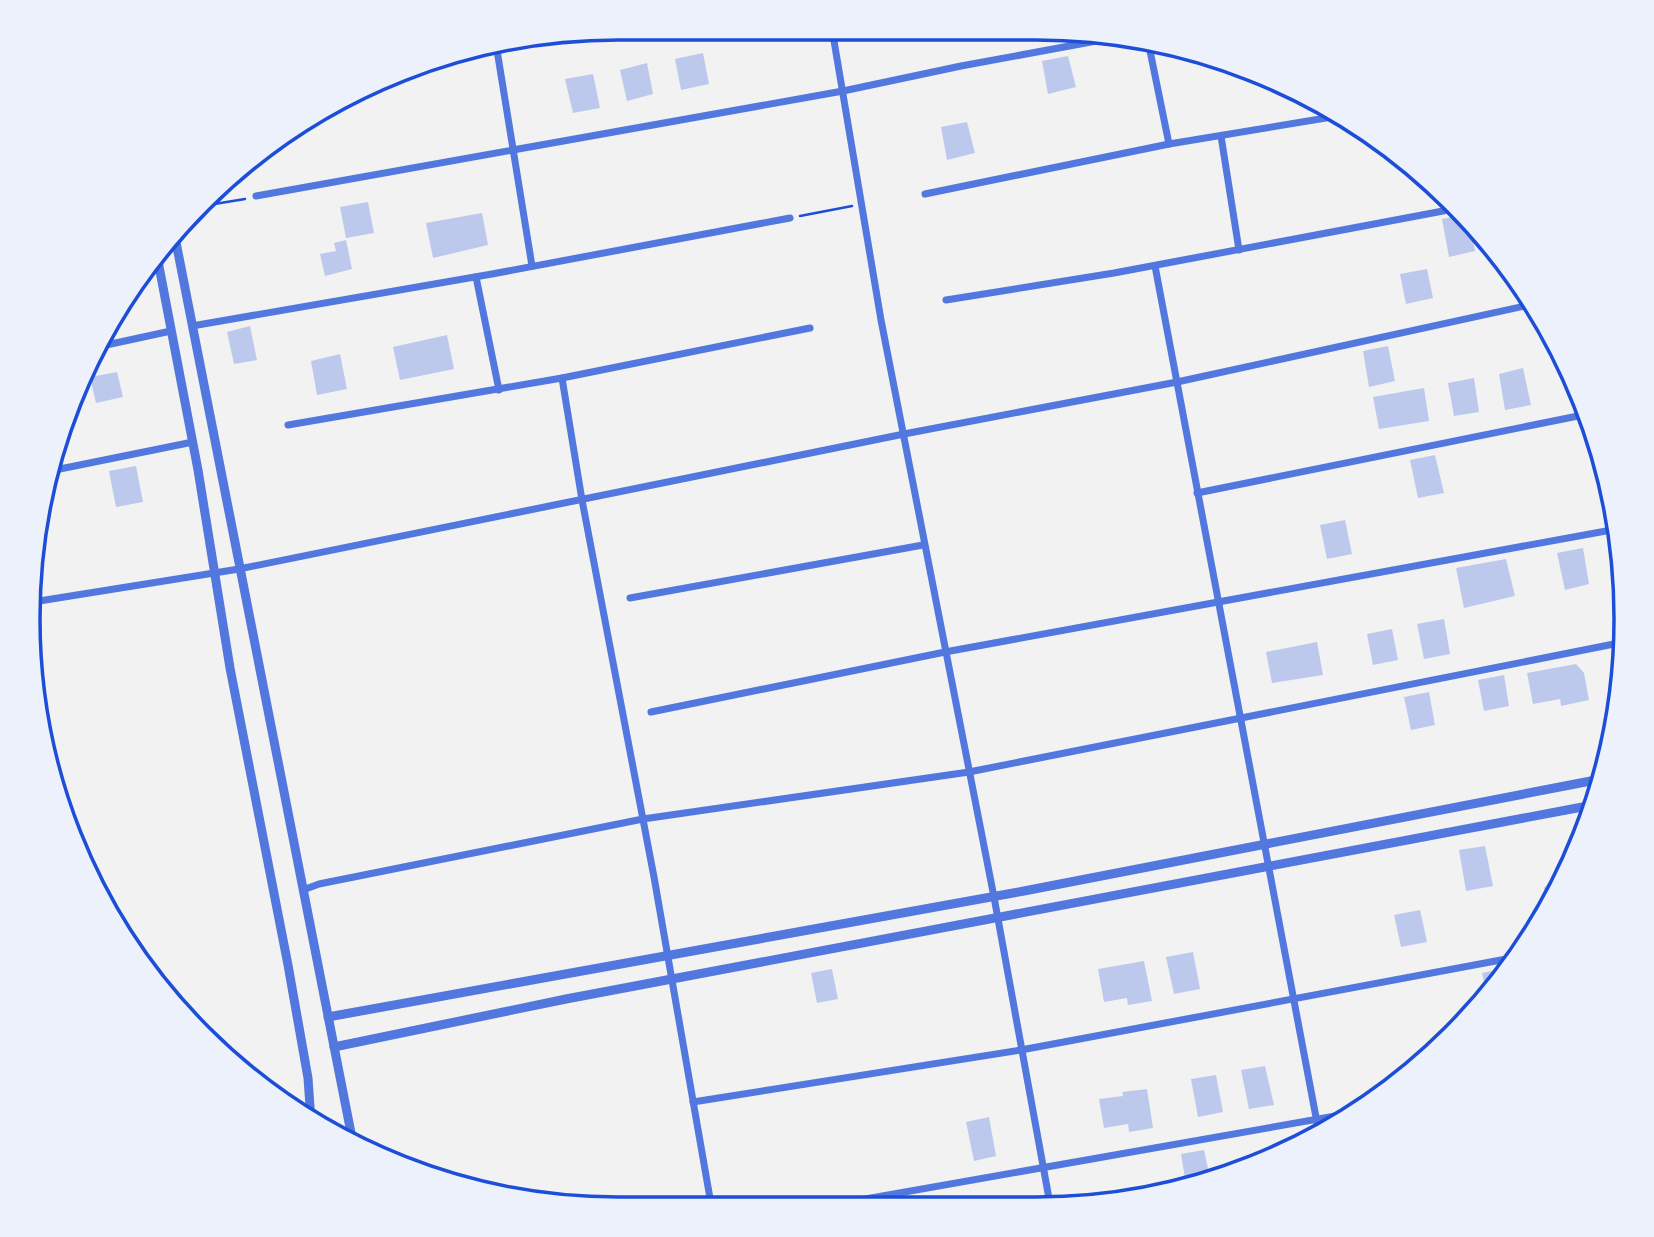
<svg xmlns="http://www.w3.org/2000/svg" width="1654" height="1237" viewBox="0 0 1654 1237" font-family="'Nunito Sans',sans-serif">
<rect width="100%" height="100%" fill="#f2f2f2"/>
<!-- building -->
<g fill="#bdc9ec">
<polygon points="703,53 709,84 681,90 675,59"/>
<polygon points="1068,56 1076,87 1048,94 1042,61"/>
<polygon points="647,63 653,94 627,101 620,70"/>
<polygon points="593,74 600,108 573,113 565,79"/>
<polygon points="967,122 975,153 947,160 941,127"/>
<polygon points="368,202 374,233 346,238 340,207"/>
<polygon points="482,213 488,245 433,258 426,223"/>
<polygon points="1464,215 1469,221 1475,251 1449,257 1442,219"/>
<polygon points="346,240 352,269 325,276 320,254 336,251 334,243"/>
<polygon points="1427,269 1433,298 1406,304 1400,274"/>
<polygon points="250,326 257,360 234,364 227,332"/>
<polygon points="447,335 454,369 400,380 393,347"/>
<polygon points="1388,346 1395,381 1369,387 1363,351"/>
<polygon points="340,354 347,389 317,395 311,361"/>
<polygon points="1523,368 1531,405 1505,410 1499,374"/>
<polygon points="117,372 123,397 96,403 90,377"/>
<polygon points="1474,378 1479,412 1454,416 1448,383"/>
<polygon points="1424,388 1429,421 1379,429 1373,397"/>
<polygon points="1435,455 1444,493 1418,498 1410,460"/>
<polygon points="136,466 143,502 116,507 109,471"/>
<polygon points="1345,520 1352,554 1327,559 1320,525"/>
<polygon points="1583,548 1589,584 1565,590 1557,553"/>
<polygon points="1506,559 1515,596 1464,608 1456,568"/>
<polygon points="1444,619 1450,654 1424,659 1417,624"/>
<polygon points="1392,629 1398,660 1373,665 1367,634"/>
<polygon points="1317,642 1323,675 1272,683 1266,652"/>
<polygon points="1576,664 1584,673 1589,700 1561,706 1560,699 1533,704 1527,673"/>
<polygon points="1504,675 1509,706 1484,711 1478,680"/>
<polygon points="1429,692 1435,725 1411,730 1404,697"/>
<polygon points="1485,846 1493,886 1466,891 1459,850"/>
<polygon points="1560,884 1548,907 1544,887"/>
<polygon points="1420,910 1427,942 1401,947 1394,915"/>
<polygon points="1193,952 1200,989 1174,994 1166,957"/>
<polygon points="1144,961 1152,1001 1128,1005 1127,998 1104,1002 1098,969"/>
<polygon points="1509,967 1487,995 1482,973"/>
<polygon points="832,969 838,999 817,1003 811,973"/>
<polygon points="1265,1066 1274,1105 1249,1109 1241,1070"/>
<polygon points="1216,1075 1223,1112 1198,1117 1191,1079"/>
<polygon points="1147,1089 1153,1128 1129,1132 1128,1124 1104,1128 1099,1099 1123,1096 1122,1092"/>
<polygon points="989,1117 996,1156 974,1161 966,1122"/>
<polygon points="1204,1150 1210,1178 1186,1184 1181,1154"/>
</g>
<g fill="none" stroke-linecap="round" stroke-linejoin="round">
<!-- path -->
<g stroke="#1d4ed8" stroke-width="2.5">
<polyline points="196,207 245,199"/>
<polyline points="800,216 852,206"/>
</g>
<!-- minor -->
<g stroke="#5277de" stroke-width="7">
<polyline points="832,29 881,320 994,897 1050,1204"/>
<polyline points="1148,41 1169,144"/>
<polyline points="496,44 532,266"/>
<polyline points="1221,136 1239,250"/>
<polyline points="925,194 1169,144 1338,116"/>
<polyline points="256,196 843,91 961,66 1118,37"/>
<polyline points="1155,266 1319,1133"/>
<polyline points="476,277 499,390"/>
<polyline points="946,300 1114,273 1459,208"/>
<polyline points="192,326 492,274 790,218"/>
<polyline points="97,347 171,331"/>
<polyline points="562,378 582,500 654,877 711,1204"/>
<polyline points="288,425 562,378 810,328"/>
<polyline points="50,471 193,442"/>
<polyline points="1197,493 1588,414"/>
<polyline points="630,598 923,545"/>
<polyline points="33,602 239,569 904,434 1177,382 1534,304"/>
<polyline points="651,712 945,652 1617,529"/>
<polyline points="303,890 319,884 643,819 969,772 1624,642"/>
<polyline points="693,1102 1021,1050 1517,957"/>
<polyline points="837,1204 1358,1112"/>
</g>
<!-- tertiary -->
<g stroke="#5277de" stroke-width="9">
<polyline points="175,237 353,1143"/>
<polyline points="158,261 198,470 230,668 288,965 308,1078 311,1121"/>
<polyline points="328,1017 1024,891 1601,779"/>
<polyline points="334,1047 566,999 1593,805"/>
</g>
</g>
<!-- crop -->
<path d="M0 0H1654V1237H0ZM618 40H1036A578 578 0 0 1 1614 618V619A578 578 0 0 1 1036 1197H618A578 578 0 0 1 40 619V618A578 578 0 0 1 618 40Z" fill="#edf1fc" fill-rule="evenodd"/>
<path fill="none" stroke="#1d4ed8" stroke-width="3.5" d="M618 40H1036A578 578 0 0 1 1614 618V619A578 578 0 0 1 1036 1197H618A578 578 0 0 1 40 619V618A578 578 0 0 1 618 40Z"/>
</svg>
